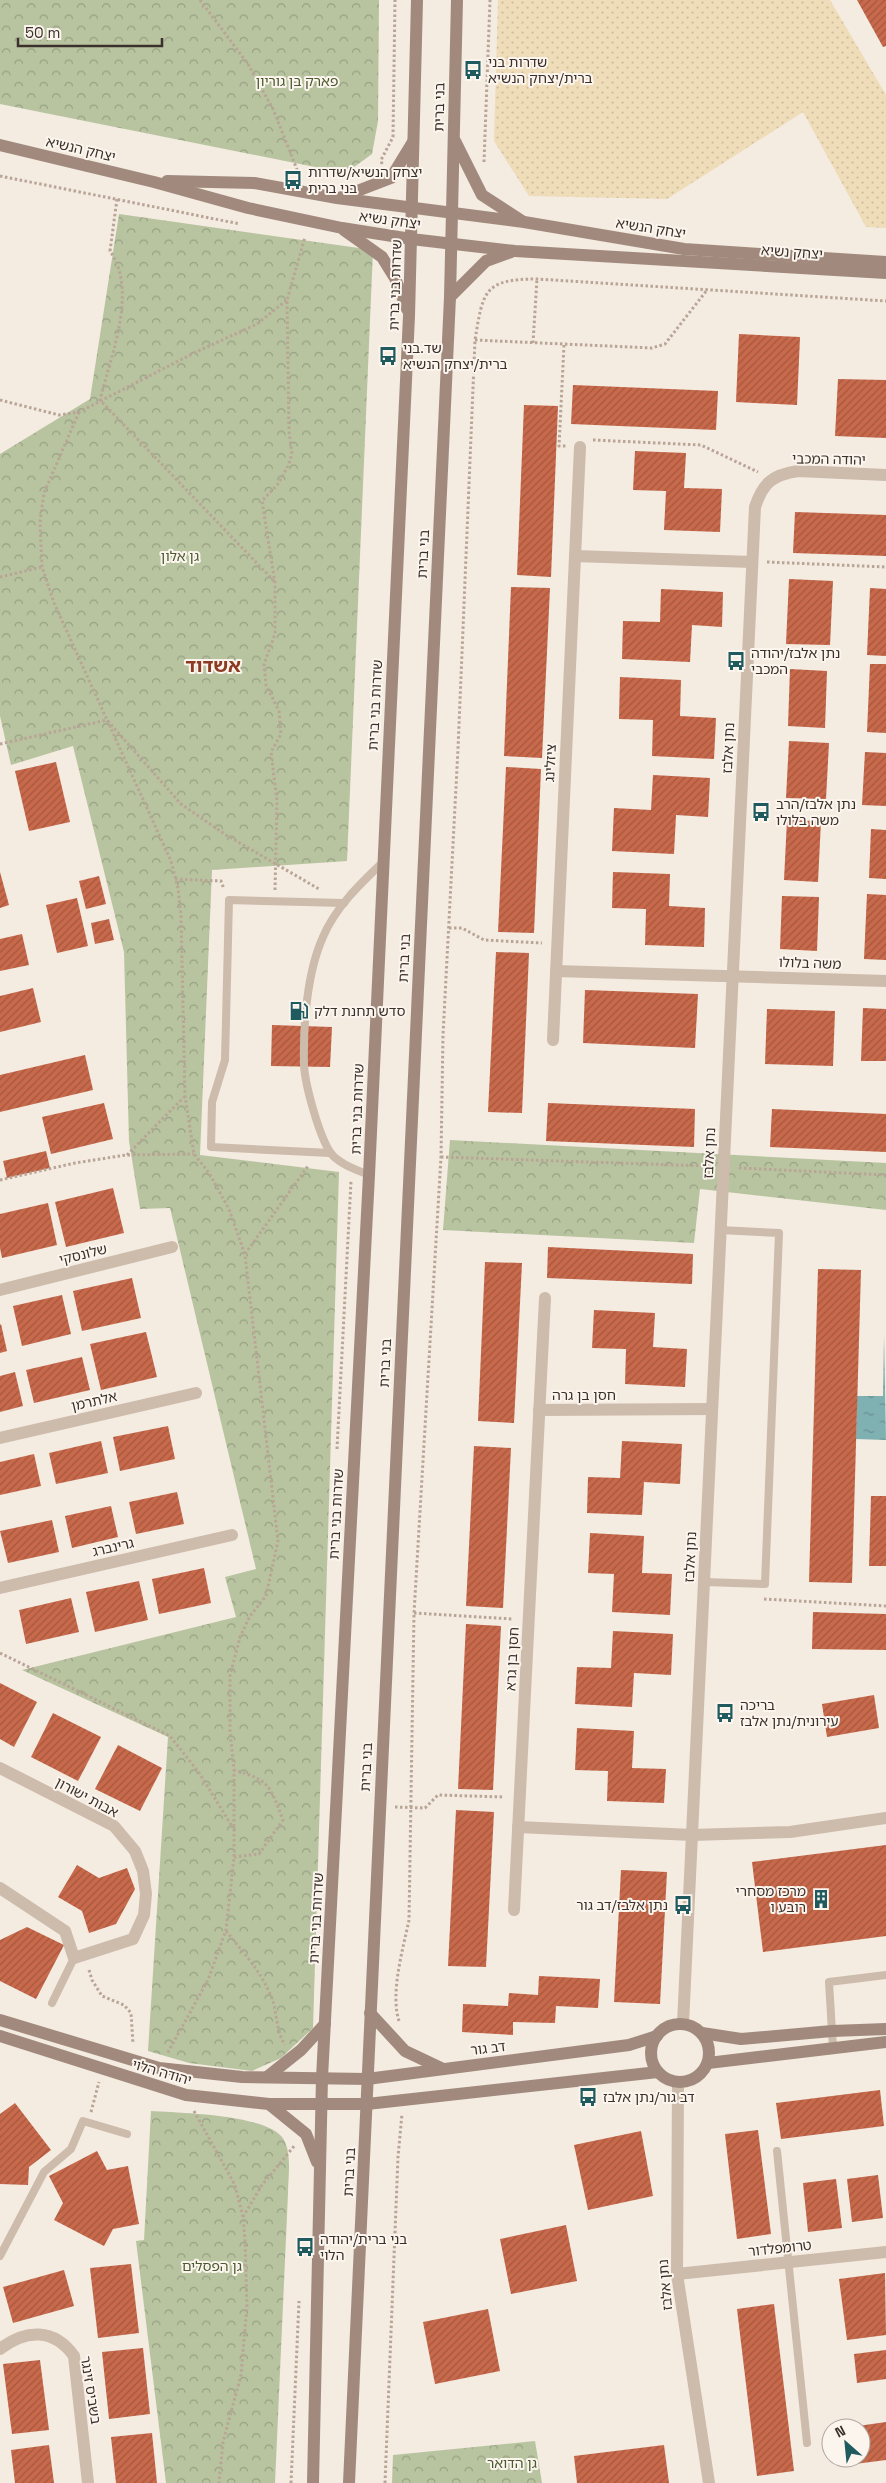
<svg xmlns="http://www.w3.org/2000/svg" width="886" height="2483" viewBox="0 0 886 2483" font-family="'Space Grotesk','Noto Sans Hebrew',sans-serif">
<defs>
<pattern id="sand-dots" width="8" height="8" patternUnits="userSpaceOnUse" patternTransform="scale(1.25)"><rect width="8" height="8" fill="#efdcb8"/><path d="M2 2h.1M6 6h.1" fill="none" stroke="#cebd9e" stroke-width="1.8" stroke-linecap="round"/></pattern>
<pattern id="park-crowns" width="20" height="18" patternUnits="userSpaceOnUse" patternTransform="scale(1.25)"><rect width="20" height="18" fill="#b8c4a0"/><path d="M2 6a3 3 0 1 1 6 0M12 15a3 3 0 1 1 6 0" fill="none" stroke="#97a083"/></pattern>
<pattern id="water-ripples" width="26" height="14" patternUnits="userSpaceOnUse" patternTransform="scale(1.25)"><rect width="26" height="14" fill="#7fb0b2"/><path d="M2 4q2-2 4 0t4 0M15 11q2-2 4 0t4 0" fill="none" stroke="#699091"/></pattern>
<pattern id="building-hatch" width="6" height="6" patternUnits="userSpaceOnUse" patternTransform="scale(1.25)"><rect width="6" height="6" fill="#c8694b"/><path d="M-1 1l2-2M0 6l6-6M5 7l2-2" fill="none" stroke="#a4573f"/></pattern>
</defs>
<rect width="100%" height="100%" fill="#f4ebe1"/>
<!-- sand -->
<polygon fill="url(#sand-dots)" points="498,0 830,0 886,95 886,228 866,227 803,112 667,199 529,196 494,141"/>
<!-- park -->
<g fill="url(#park-crowns)">
<polygon points="0,0 379,0 378,121 372,154 350,170 320,168 0,104"/>
<polygon points="119,214 373,250 347,861 212,870 200,1155 339,1172 313,2028 281,2058 252,2071 189,2063 148,2051 168,1737 22,1670 236,1617 225,1577 256,1569 170,1208 140,1209 129,1141 124,952 73,746 11,765 0,716 0,454 90,399"/>
<polygon points="450,1140 886,1163 886,1210 700,1189 694,1243 443,1230"/>
<path d="M 151,2111 C 179,2113 270,2114 284,2140 C 292,2155 288,2177 288,2193 L 275,2483 L 166,2483 L 136,2241 L 144,2240 Z"/>
<polygon points="535,2441 542,2483 392,2483 393,2455"/>
</g>
<!-- water -->
<polygon fill="url(#water-ripples)" points="884,1335 886,1440 856,1439 857,1396 883,1396"/>
<!-- building -->
<g fill="url(#building-hatch)">
<polygon points="857,0 886,0 886,46 883,47"/>
<polygon points="739,334 800,337 797,405 736,402"/>
<polygon points="838,379 886,380 886,438 835,436"/>
<polygon points="573,385 718,391 716,430 571,424"/>
<polygon points="524,405 558,406 551,577 517,575"/>
<polygon points="635,451 686,453 684,488 722,489 720,532 664,530 666,491 633,490"/>
<polygon points="795,512 886,515 886,556 793,553"/>
<polygon points="789,579 833,581 830,645 786,644"/>
<polygon points="511,587 550,588 542,758 504,756"/>
<polygon points="870,588 886,589 886,656 867,655"/>
<polygon points="661,589 723,592 722,627 692,625 690,662 622,659 623,621 660,622"/>
<polygon points="870,664 886,664 886,733 867,732"/>
<polygon points="790,669 827,671 825,728 788,726"/>
<polygon points="620,677 681,680 680,716 716,718 714,759 652,756 653,720 619,719"/>
<polygon points="789,741 829,743 826,799 786,798"/>
<polygon points="865,752 886,753 886,806 862,805"/>
<polygon points="56,762 70,822 29,831 15,771"/>
<polygon points="506,767 541,769 534,933 498,932"/>
<polygon points="653,775 710,778 708,817 676,815 674,854 612,851 614,808 651,810"/>
<polygon points="787,820 821,821 818,882 784,880"/>
<polygon points="871,829 886,830 886,879 869,878"/>
<polygon points="0,872 9,905 0,908"/>
<polygon points="613,872 670,874 669,906 705,908 704,947 645,945 646,909 612,908"/>
<polygon points="99,876 106,904 86,909 79,881"/>
<polygon points="867,894 886,895 886,960 864,959"/>
<polygon points="782,896 819,897 817,951 780,949"/>
<polygon points="77,898 88,946 57,953 46,905"/>
<polygon points="109,919 114,940 95,944 91,923"/>
<polygon points="22,934 29,965 0,971 0,939"/>
<polygon points="496,952 529,953 522,1113 488,1112"/>
<polygon points="33,988 41,1022 0,1032 0,996"/>
<polygon points="585,990 698,994 695,1048 583,1043"/>
<polygon points="863,1008 886,1009 886,1061 861,1061"/>
<polygon points="767,1009 835,1011 833,1066 765,1064"/>
<polygon points="272,1025 332,1027 330,1067 271,1066"/>
<polygon points="85,1055 93,1090 0,1112 0,1075"/>
<polygon points="104,1103 113,1139 51,1154 42,1117"/>
<polygon points="548,1103 695,1109 694,1147 546,1141"/>
<polygon points="772,1109 886,1114 886,1152 770,1147"/>
<polygon points="46,1151 50,1168 7,1178 3,1161"/>
<polygon points="113,1188 124,1233 66,1247 55,1202"/>
<polygon points="48,1203 57,1245 2,1258 0,1248 0,1214"/>
<polygon points="548,1247 693,1254 692,1284 547,1278"/>
<polygon points="485,1262 522,1263 514,1423 478,1421"/>
<polygon points="818,1269 861,1270 852,1583 809,1582"/>
<polygon points="132,1278 141,1318 82,1331 73,1291"/>
<polygon points="62,1295 71,1334 22,1346 13,1306"/>
<polygon points="594,1310 655,1313 653,1347 687,1349 685,1387 625,1384 626,1349 592,1348"/>
<polygon points="1,1324 7,1351 0,1353 0,1325"/>
<polygon points="146,1332 157,1377 101,1390 90,1344"/>
<polygon points="82,1357 90,1390 34,1403 26,1370"/>
<polygon points="15,1372 23,1406 0,1412 0,1376"/>
<polygon points="168,1426 175,1459 120,1471 113,1437"/>
<polygon points="101,1441 108,1473 56,1484 49,1453"/>
<polygon points="622,1441 682,1444 680,1484 644,1482 642,1515 587,1513 588,1477 620,1478"/>
<polygon points="474,1446 511,1448 503,1608 466,1606"/>
<polygon points="34,1454 41,1486 0,1495 0,1462"/>
<polygon points="177,1492 184,1524 136,1534 129,1502"/>
<polygon points="871,1496 886,1496 886,1566 869,1566"/>
<polygon points="111,1506 118,1537 72,1548 65,1516"/>
<polygon points="52,1520 59,1552 8,1563 0,1531"/>
<polygon points="590,1533 644,1536 642,1573 672,1574 670,1615 612,1612 614,1574 588,1573"/>
<polygon points="204,1568 211,1603 159,1614 152,1579"/>
<polygon points="139,1581 148,1620 95,1632 86,1592"/>
<polygon points="71,1598 79,1632 26,1644 19,1610"/>
<polygon points="813,1612 886,1614 886,1650 812,1649"/>
<polygon points="466,1624 501,1626 493,1790 458,1789"/>
<polygon points="613,1631 673,1634 671,1675 634,1673 632,1707 575,1704 577,1667 611,1668"/>
<polygon points="0,1683 37,1702 14,1747 0,1739"/>
<polygon points="874,1695 879,1728 827,1737 822,1704"/>
<polygon points="53,1713 101,1737 78,1781 31,1757"/>
<polygon points="577,1728 634,1731 632,1768 666,1769 664,1803 607,1801 608,1771 575,1770"/>
<polygon points="118,1745 162,1768 140,1811 95,1789"/>
<polygon points="456,1810 494,1812 486,1967 448,1966"/>
<polygon points="886,1845 886,1936 763,1952 752,1862"/>
<polygon points="77,1865 99,1878 127,1868 135,1889 116,1924 89,1933 82,1911 58,1897"/>
<polygon points="621,1870 667,1872 660,2004 614,2002"/>
<polygon points="27,1927 64,1945 36,1999 0,1981 0,1940"/>
<polygon points="539,1976 600,1979 598,2008 556,2006 555,2023 513,2022 513,2035 462,2032 463,2004 508,2006 509,1993 538,1995"/>
<polygon points="880,2090 884,2126 781,2139 776,2103"/>
<polygon points="15,2103 51,2150 29,2167 28,2185 0,2184 0,2114"/>
<polygon points="758,2130 771,2234 737,2239 725,2134"/>
<polygon points="641,2131 653,2196 588,2210 574,2145"/>
<polygon points="97,2151 107,2170 128,2166 139,2224 113,2229 104,2246 54,2220 63,2203 49,2176"/>
<polygon points="878,2175 883,2218 852,2222 847,2179"/>
<polygon points="836,2179 842,2228 808,2232 803,2183"/>
<polygon points="566,2225 577,2281 511,2294 500,2239"/>
<polygon points="131,2264 139,2333 98,2338 90,2268"/>
<polygon points="64,2270 74,2306 13,2323 3,2287"/>
<polygon points="885,2273 886,2335 847,2340 839,2279"/>
<polygon points="774,2304 794,2471 757,2476 737,2309"/>
<polygon points="488,2309 500,2371 435,2384 423,2322"/>
<polygon points="143,2348 150,2414 109,2419 102,2352"/>
<polygon points="886,2350 886,2379 857,2383 854,2354"/>
<polygon points="40,2360 49,2430 12,2434 3,2364"/>
<polygon points="886,2422 886,2460 847,2465 846,2458 861,2458 861,2428 851,2427"/>
<polygon points="152,2433 157,2483 116,2483 111,2437"/>
<polygon points="49,2445 54,2483 15,2483 11,2450"/>
<polygon points="664,2445 669,2483 577,2483 574,2456"/>
</g>
<g fill="none" stroke-linecap="round" stroke-linejoin="round">
<!-- path -->
<g stroke="#b9a596" stroke-width="3" stroke-dasharray="2.5 2.5" stroke-linecap="butt">
<polyline points="200,0 248,64 273,109 300,177"/>
<polyline points="484,162 490,0"/>
<polyline points="382,164 381,160 393,137 395,0"/>
<polyline points="0,176 240,224"/>
<path d="M 117,199 L 110,251 C 138,291 111,355 100,400 L 275,582"/>
<polyline points="475,340 652,348 665,344 707,290"/>
<polyline points="533,343 537,279"/>
<polyline points="564,345 559,446 566,446"/>
<polyline points="0,400 59,415 79,412 194,353 257,324 287,300"/>
<polyline points="79,412 44,493 40,522 42,567 54,603 107,720 181,804 226,835 319,889"/>
<polyline points="593,440 701,445 758,472"/>
<polyline points="767,562 886,567"/>
<polyline points="0,577 42,567"/>
<polyline points="0,744 107,720 171,861 178,888 181,916 185,1096 194,1154 209,1173 229,1209 245,1255 278,1541 266,1596 250,1616 240,1637 230,1676 230,1730 234,1770 234,1857 226,1930 208,1980 167,2054"/>
<polyline points="175,879 221,881 224,889"/>
<polyline points="275,890 277,801 271,752 281,734 279,711 266,685 264,664 275,634 275,583 262,501 278,484 288,466 292,454 289,431 287,300 305,237"/>
<polyline points="449,928 462,928 484,940 542,943"/>
<polyline points="127,1155 184,1097"/>
<polyline points="441,1157 708,1166"/>
<polyline points="739,1168 886,1175"/>
<polyline points="0,1180 75,1163 126,1155 194,1154"/>
<polyline points="245,1254 308,1166"/>
<polyline points="337,1449 351,1181"/>
<polyline points="764,1599 886,1606"/>
<polyline points="414,1613 513,1619"/>
<polyline points="0,1653 170,1736 200,1774 233,1828"/>
<polyline points="395,1807 425,1808 438,1795 504,1797"/>
<path d="M 234,1857 L 259,1854 L 283,1820 C 270,1786 270,1780 234,1770"/>
<path d="M 226,1931 C 242,1951 260,1970 270,1994 C 278,2010 275,2030 285,2045"/>
<polyline points="89,1970 92,1980 102,1996 124,2005 131,2013 133,2044"/>
<path d="M 399,2021 C 390,1993 403,1949 409,1920 L 414,1613 L 441,1157 L 443,1035 L 458,749 L 475,340 C 483,291 484,279 537,279 L 886,301"/>
<polyline points="194,2111 235,2185 243,2217 245,2240 247,2306 241,2375 223,2442 219,2483"/>
<polyline points="91,2112 99,2082"/>
<polyline points="243,2217 262,2185 295,2145"/>
<polyline points="291,2483 299,2301"/>
<polyline points="385,2483 398,2157 402,2114"/>
</g>
<!-- lane -->
<g stroke="#cdbbac" stroke-width="8">
<polyline points="330,1153 211,1147 212,1102 225,1060 229,900 344,903"/>
<path d="M 369,1175 C 357,1170 337,1163 330,1152 C 319,1135 305,1085 304,1065 C 303,1026 307,972 323,937 C 335,908 360,884 382,863"/>
<polyline points="704,1582 765,1584 779,1233 720,1230"/>
<polyline points="52,2003 74,1958"/>
<polyline points="833,2048 829,1982 886,1975"/>
<polyline points="777,2151 807,2443"/>
<polyline points="0,2256 44,2172 71,2149 83,2121 127,2134"/>
</g>
<!-- street -->
<g stroke="#cdbbac" stroke-width="12">
<polyline points="575,556 752,562"/>
<polyline points="556,971 886,981"/>
<polyline points="553,1040 580,447"/>
<polyline points="0,1290 172,1247"/>
<polyline points="539,1410 712,1409"/>
<polyline points="0,1438 196,1393"/>
<polyline points="0,1588 232,1535"/>
<polyline points="0,1768 114,1826 135,1851 143,1871 146,1894 144,1915 133,1939 74,1958 65,1931 0,1888"/>
<polyline points="518,1827 692,1835 790,1832 886,1818"/>
<polyline points="514,1910 545,1298"/>
<path d="M 683,2024 L 755,507 C 763,483 772,475 798,471 L 886,475"/>
<polyline points="678,2082 677,2274 709,2483"/>
<polyline points="677,2274 886,2252"/>
<path d="M 0,2349 C 26,2329 54,2328 74,2356 L 88,2483"/>
</g>
<!-- secondary -->
<g stroke="#a18a7d" stroke-width="12">
<polyline points="455,141 482,195 522,221"/>
<polyline points="0,145 154,182 248,208 342,228 411,239 515,251 886,273"/>
<polyline points="167,181 254,183 337,198 524,222 684,249 886,262"/>
<polyline points="339,198 391,178 413,142"/>
<polyline points="344,230 382,257 395,278 407,309"/>
<polyline points="450,297 486,261 511,252"/>
<polyline points="370,2013 405,2051 443,2069"/>
<polyline points="0,2020 159,2068 242,2077 367,2079 629,2045 657,2036"/>
<circle cx="680" cy="2053" r="29"/>
<polyline points="702,2033 741,2039 832,2031 886,2029"/>
<polyline points="0,2036 186,2095 269,2104 367,2104 658,2072"/>
<polyline points="708,2063 886,2042"/>
<polyline points="267,2077 301,2050 325,2024"/>
<polyline points="269,2104 306,2134 317,2162"/>
<polyline points="313,2483 322,2078 369,1175 409,316 417,0"/>
<polyline points="349,2483 450,297 457,0"/>
</g>
</g>
<!-- icons -->
<defs>
<g id="bus-bare" transform="scale(1.5)"><path d="M-5-6H5V4H4V6H2V4H-2V6H-4V4H-5ZM-3.5-4V0h7V-4ZM-3.5 1.2v1.5H-2V1.2ZM2 1.2v1.5H3.5V1.2Z" fill="#1f5a5e" stroke="#fbf5ee" stroke-width="2.5" paint-order="stroke"/></g>
<g id="fuel-bare" transform="scale(1.5)"><path d="M-5.5-6h7V0h2V4h1.3V-2.5L3-4.5l.8-.8L6-3V5H2.5V1h-1V6h-7ZM-4.2-4.7v3.2H.2V-4.7Z" fill="#1f5a5e" stroke="#fbf5ee" stroke-width="2.5" paint-order="stroke"/></g>
<g id="building-bare" transform="scale(1.5)"><path d="M-4-6H4V6H1V3H-1V6H-4ZM-2.5-4.3h1.7v1.8h-1.7ZM.8-4.3h1.7v1.8H.8ZM-2.5-1h1.7V.8h-1.7ZM.8-1h1.7V.8H.8Z" fill="#1f5a5e" stroke="#fbf5ee" stroke-width="2.5" paint-order="stroke"/></g>
</defs>
<g fill-rule="evenodd">
<use href="#bus-bare" x="473" y="70"/>
<use href="#bus-bare" x="293" y="180"/>
<use href="#bus-bare" x="388" y="356"/>
<use href="#bus-bare" x="736" y="661"/>
<use href="#bus-bare" x="761" y="812"/>
<use href="#fuel-bare" x="299" y="1011"/>
<use href="#bus-bare" x="725" y="1713"/>
<use href="#building-bare" x="821" y="1899"/>
<use href="#bus-bare" x="683" y="1905"/>
<use href="#bus-bare" x="588" y="2097"/>
<use href="#bus-bare" x="305" y="2247"/>
</g>
<g text-anchor="middle" stroke-width="4" stroke-linejoin="round" paint-order="stroke">
<!-- poi labels -->
<g font-size="14" fill="#3b302b" stroke="#fbf5ee" text-anchor="start">
<text x="488" y="67">שדרות בני<tspan x="488" dy="16">ברית/יצחק הנשיא</tspan></text>
<text x="308" y="177">יצחק הנשיא/שדרות<tspan x="308" dy="16">בני ברית</tspan></text>
<text x="403" y="353">שד.בני<tspan x="403" dy="16">ברית/יצחק הנשיא</tspan></text>
<text x="751" y="658">נתן אלבז/יהודה<tspan x="751" dy="16">המכבי</tspan></text>
<text x="776" y="809">נתן אלבז/הרב<tspan x="776" dy="16">משה בלולו</tspan></text>
<text x="314" y="1016">סדש תחנת דלק</text>
<text x="740" y="1710">בריכה<tspan x="740" dy="16">עירונית/נתן אלבז</tspan></text>
<text x="806" y="1896" text-anchor="end">מרכז מסחרי<tspan x="806" dy="16">רובע ו</tspan></text>
<text x="668" y="1910" text-anchor="end">נתן אלבז/דב גור</text>
<text x="603" y="2102">דב גור/נתן אלבז</text>
<text x="320" y="2244">בני ברית/יהודה<tspan x="320" dy="16">הלוי</tspan></text>
</g>
<!-- park labels -->
<g font-size="14" fill="#4a5a2e" stroke="#fbf5ee">
<text x="297" y="86">פארק בן גוריון</text>
<text x="180" y="561">גן אלון</text>
<text x="212" y="2271">גן הפסלים</text>
<text x="512" y="2468">גן הדואר</text>
</g>
<!-- street labels -->
<g font-size="14" fill="#3b302b" stroke="#fbf5ee">
<text transform="translate(439 107) rotate(-89)" y="5">בני ברית</text>
<text transform="translate(81 149) rotate(13)" y="5">יצחק הנשיא</text>
<text transform="translate(390 220) rotate(8)" y="5">יצחק נשיא</text>
<text transform="translate(651 228) rotate(9)" y="5">יצחק הנשיא</text>
<text transform="translate(792 252) rotate(4)" y="5">יצחק נשיא</text>
<text transform="translate(395 285) rotate(-88)" y="5">שדרות בני ברית</text>
<text transform="translate(829 459) rotate(1)" y="5">יהודה המכבי</text>
<text transform="translate(423 554) rotate(-87)" y="5">בני ברית</text>
<text transform="translate(375 705) rotate(-87)" y="5">שדרות בני ברית</text>
<text transform="translate(728 748) rotate(-87)" y="5">נתן אלבז</text>
<text transform="translate(550 763) rotate(-87)" y="5">ציזלינג</text>
<text transform="translate(404 958) rotate(-87)" y="5">בני ברית</text>
<text transform="translate(810 963) rotate(2)" y="5">משה בלולו</text>
<text transform="translate(357 1109) rotate(-88)" y="5">שדרות בני ברית</text>
<text transform="translate(709 1153) rotate(-87)" y="5">נתן אלבז</text>
<text transform="translate(83 1254) rotate(-14)" y="5">שלונסקי</text>
<text transform="translate(385 1363) rotate(-87)" y="5">בני ברית</text>
<text x="584" y="1400">חסן בן גרה</text>
<text transform="translate(94 1401) rotate(-13)" y="5">אלתרמן</text>
<text transform="translate(336 1514) rotate(-87)" y="5">שדרות בני ברית</text>
<text transform="translate(113 1547) rotate(-13)" y="5">גרינברג</text>
<text transform="translate(690 1557) rotate(-87)" y="5">נתן אלבז</text>
<text transform="translate(512 1659) rotate(-87)" y="5">חסן בן גרא</text>
<text transform="translate(366 1767) rotate(-87)" y="5">בני ברית</text>
<text transform="translate(87 1797) rotate(28)" y="5">אבות ישורון</text>
<text transform="translate(316 1918) rotate(-87)" y="5">שדרות בני ברית</text>
<text transform="translate(488 2048) rotate(-7)" y="5">דב גור</text>
<text transform="translate(162 2072) rotate(16)" y="5">יהודה הלוי</text>
<text transform="translate(349 2172) rotate(-87)" y="5">בני ברית</text>
<text transform="translate(780 2248) rotate(-6)" y="5">טרומפלדור</text>
<text transform="translate(665 2285) rotate(-95)" y="5">נתן אלבז</text>
<text transform="translate(91 2390) rotate(81)" y="5">בשביס זינגר</text>
</g>
<!-- district labels -->
<g font-size="19" font-weight="bold" fill="#8c3b22" stroke="#fbf5ee">
<text x="213" y="672">אשדוד</text>
</g>
</g>
<!-- north arrow -->
<g transform="translate(846 2443) rotate(333)"><circle r="24" fill="#fbf5ee" stroke="#aea6a0"/>
<path d="M0-4L9 19L0 12L-9 19Z" fill="#1f5a5e"/>
<text y="-8" font-size="14" font-weight="bold" text-anchor="middle" fill="#3b302b">N</text>
</g>
<!-- scale -->
<path d="M18 38v8h144v-8" fill="none" stroke="#3b302b" stroke-width="2.5"/>
<text x="25" y="38" font-size="15" fill="#3b302b" stroke="#fbf5ee" stroke-width="4" paint-order="stroke">50 m</text>
</svg>
